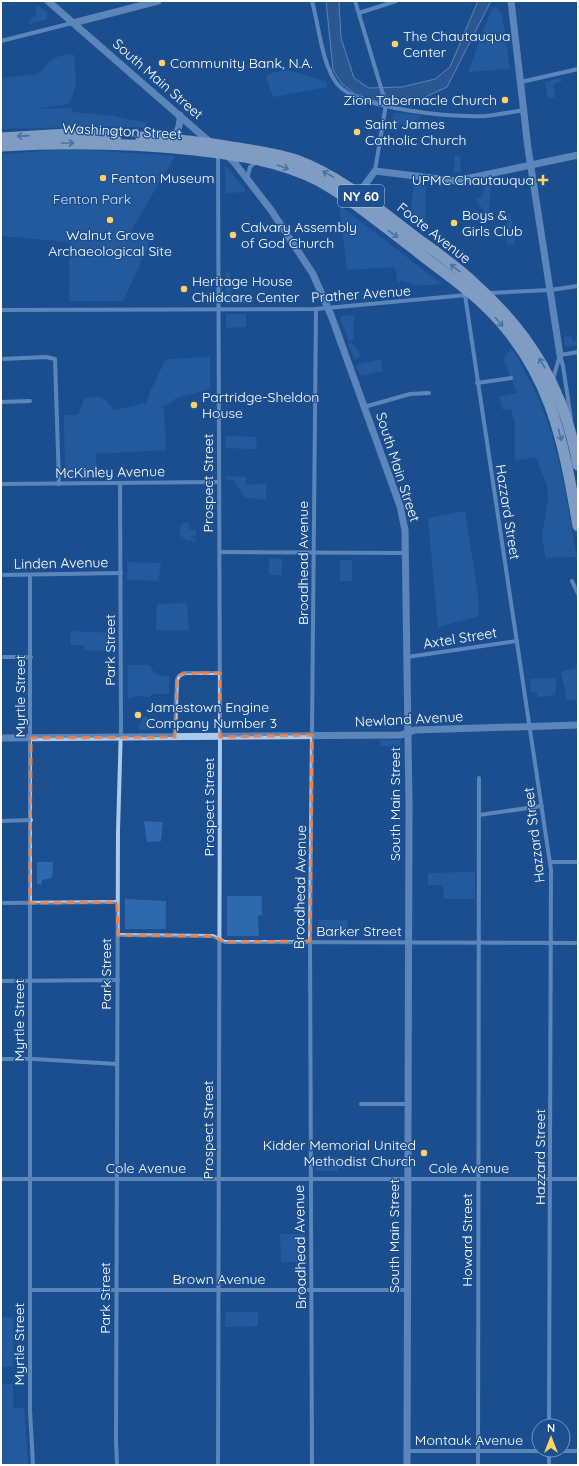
<svg xmlns="http://www.w3.org/2000/svg" width="579" height="1466" viewBox="0 0 579 1466" font-family="Quicksand,sans-serif">
<rect width="100%" height="100%" fill="#1b4f8f"/>
<!-- green -->
<g fill="#2e69ad">
<polygon points="37,5 47,12 47,19 29,24 31,19 35,16"/>
<polygon points="494,7 497,8 502,15 510,69 468,72 488,18"/>
<polygon points="69,54 74,55 76,83 70,103 63,105 32,109 72,108 72,112 114,116 147,123 146,128 109,126 1,129 1,78 38,74 53,58"/>
<polygon points="287,70 327,82 327,87 273,97 266,77 272,73"/>
<polygon points="561,78 562,81 553,84 555,97 548,98 545,82"/>
<polygon points="395,113 420,115 420,118 414,121 414,126 392,123 393,115"/>
<polygon points="73,149 175,156 129,234 150,242 123,301 69,301 70,242 1,236 1,154"/>
<polygon points="455,155 460,156 461,172 454,173"/>
<polygon points="225,165 245,189 245,192 225,193"/>
<polygon points="416,183 425,184 426,186 425,220 410,218 414,185"/>
<polygon points="491,183 488,223 484,222 484,211 476,200 483,195 485,184"/>
<polygon points="339,205 442,284 416,286 402,280 398,283 395,267 347,270"/>
<polygon points="508,213 510,213 515,244 507,243"/>
<polygon points="226,272 230,272 231,296 250,296 250,303 226,304"/>
<polygon points="226,314 246,314 246,327 226,328"/>
<polygon points="354,315 353,340 349,341 340,318 342,316"/>
<polygon points="572,336 572,341 578,341 578,345 565,347 564,337"/>
<polygon points="351,343 358,349 360,356 355,360 348,344"/>
<path d="M 511,349 C 517,354 521,365 525,372 C 559,431 564,491 577,557 L 546,558 L 542,538 L 548,500 L 547,486 L 536,457 L 515,461 L 515,424 L 511,409 L 503,410 L 499,397 L 517,393 L 503,358 Z"/>
<path d="M 210,357 L 210,389 L 176,398 L 167,405 L 161,406 L 164,409 L 166,450 L 96,454 L 96,476 L 65,476 L 64,415 L 78,415 L 84,399 C 100,394 105,397 113,410 L 147,403 L 150,392 L 165,361 L 170,359 Z"/>
<polygon points="381,359 383,371 361,376 356,365"/>
<polygon points="226,436 256,437 257,449 225,448"/>
<polygon points="226,476 246,477 246,485 267,484 265,500 245,497 234,480 226,479"/>
<polygon points="465,511 478,595 479,616 438,627 428,518"/>
<polygon points="183,523 189,523 189,529 196,530 196,535 191,536 191,538 196,538 196,542 186,540 180,535 180,527"/>
<polygon points="269,558 282,559 282,575 269,575"/>
<rect x="340" y="560" width="12" height="21"/>
<polygon points="127,562 161,563 158,581 127,580"/>
<polygon points="187,603 189,630 156,631 157,604"/>
<polygon points="70,631 112,633 114,651 84,650 84,645 71,645"/>
<path d="M 128,665 L 149,665 C 155,675 158,676 169,676 L 169,694 L 152,694 L 149,697 L 136,696 L 128,699 Z"/>
<polygon points="578,668 578,699 567,700 561,672"/>
<polygon points="557,678 555,695 537,697 537,692 531,692 530,679"/>
<polygon points="143,717 148,717 148,719 150,719 150,730 139,730 139,725 142,723"/>
<polygon points="380,740 400,740 401,746 381,746"/>
<polygon points="144,821 163,822 161,841 147,842"/>
<polygon points="37,862 53,862 52,878 42,880 41,885 37,884"/>
<polygon points="475,872 475,899 444,899 443,885 428,885 428,873"/>
<polygon points="227,896 262,896 262,915 258,916 259,936 227,936"/>
<polygon points="125,899 166,901 166,929 125,929"/>
<polygon points="318,920 347,920 348,936 319,936"/>
<polygon points="317,1157 329,1159 331,1157 343,1157 343,1168 338,1168 338,1171 316,1171"/>
<polygon points="280,1234 304,1234 303,1262 281,1262"/>
<polygon points="258,1312 258,1326 225,1327 225,1312"/>
<rect x="1" y="1317" width="12" height="50"/>
<polygon points="1,1384 13,1384 13,1408 24,1408 28,1465 1,1465"/>
</g>
<!-- water -->
<polygon fill="#3c6290" stroke="#9cc4f0" points="326,1 339,1 341,38 354,78 369,88 402,87 435,79 450,67 478,1 491,1 447,87 419,100 393,103 378,102 355,94 342,84 333,70"/>
<g fill="none" stroke-linecap="round" stroke-linejoin="round">
<!-- minor -->
<g stroke="#a9c9ee" stroke-width="4">
<path d="M 312,1 C 319,26 322,66 338,85 C 360,110 452,117 485,116 C 498,115 511,112 524,110"/>
<polyline points="355,1 386,104 375,171"/>
<polyline points="359,13 396,1"/>
<polyline points="1,41 72,23"/>
<polyline points="521,82 578,69"/>
<polyline points="218,153 220,730 218,1465"/>
<polyline points="247,180 250,167 256,162"/>
<polyline points="489,293 550,290 578,286"/>
<polyline points="465,295 551,870 549,1426"/>
<polyline points="1,310 316,309 466,295"/>
<polyline points="560,355 563,366 571,419"/>
<polyline points="560,355 578,352"/>
<polyline points="1,359 46,357 55,359 59,484"/>
<polyline points="553,379 560,355"/>
<polyline points="477,383 511,378"/>
<polyline points="1,402 30,401"/>
<polyline points="364,407 410,394 429,393"/>
<polyline points="1,484 219,482"/>
<polyline points="220,552 406,553"/>
<polyline points="1,575 121,573"/>
<polyline points="30,575 30,1410 33,1465"/>
<polyline points="572,581 578,594"/>
<polyline points="1,657 31,657"/>
<polyline points="407,657 517,641"/>
<polyline points="175,737 177,680 179,676 184,673 220,673"/>
<polyline points="479,815 542,806"/>
<polyline points="1,821 31,820"/>
<polyline points="550,862 578,862"/>
<polyline points="1,903 117,902"/>
<polyline points="118,935 213,936 225,942 578,943"/>
<polyline points="1,981 118,980"/>
<polyline points="1,1059 34,1059 117,1064"/>
<polyline points="361,1104 408,1104"/>
<polyline points="1,1179 578,1179"/>
<polyline points="30,1290 407,1290"/>
<polyline points="407,1451 578,1451"/>
<polyline points="117,1465 116,1442 118,831 121,726 120,483"/>
<polyline points="312,1465 310,941 316,309"/>
<polyline points="478,1465 479,778"/>
<polyline points="549,1465 549,1450"/>
</g>
<!-- tertiary -->
<g stroke="#a9c9ee" stroke-width="7">
<polyline points="48,1 212,144"/>
<polyline points="511,1 528,148 560,355"/>
<polyline points="73,23 158,1"/>
<path d="M 169,138 C 179,133 180,126 180,115"/>
<polyline points="225,154 234,162 271,210 313,274 331,315 400,506 405,530 409,805 407,1465"/>
<polyline points="356,197 375,171 456,181 578,155"/>
<polyline points="1,738 401,735 415,730 578,725"/>
</g>
<!-- trunk -->
<g stroke="#f8faff" stroke-width="11">
<path d="M 141,137 C 170,139 198,141 225,146 C 249,150 273,152 296,160 C 337,175 371,203 405,229 C 428,247 453,263 474,283 C 530,333 565,391 578,465"/>
<polyline points="1,138 68,134 116,136"/>
<path d="M 1,146 C 67,142 129,143 195,150 C 237,155 281,161 319,181 C 353,200 383,226 414,249 C 436,267 460,283 481,302 C 550,366 563,438 578,526"/>
</g>
</g>
<!-- one-way arrows -->
<defs><path id="oneway-shaft" d="M-6 0H5M1.5-3L5.5 0L1.5 3" fill="none" stroke-width="1.6" stroke-linecap="round" stroke-linejoin="round"/></defs>
<g stroke="#7e9cc1">
<use href="#oneway-shaft" transform="translate(23 136) rotate(176)"/>
<use href="#oneway-shaft" transform="translate(68 143)"/>
<use href="#oneway-shaft" transform="translate(283 167) rotate(20)"/>
<use href="#oneway-shaft" transform="translate(328 174) rotate(-151)"/>
<use href="#oneway-shaft" transform="translate(393 234) rotate(37)"/>
<use href="#oneway-shaft" transform="translate(455 268) rotate(-142)"/>
<use href="#oneway-shaft" transform="translate(499 322) rotate(49)"/>
<use href="#oneway-shaft" transform="translate(542 363) rotate(-122)"/>
<use href="#oneway-shaft" transform="translate(560 435) rotate(75)"/>
</g>
<!-- marked area -->
<path d="M0 0H579V1466H0ZM 201,673 L 220,673 L 220,737 L 312,735 L 310,941 L 225,942 L 213,936 L 118,935 L 117,902 L 30,903 L 31,738 L 175,737 L 177,677 L 182,674 Z" fill="#1b4f8f" fill-opacity=".55" fill-rule="evenodd"/>
<path fill="none" stroke="#ee8249" stroke-width="3" stroke-dasharray="8 5" stroke-linejoin="round" d="M 201,673 L 220,673 L 220,737 L 312,735 L 310,941 L 225,942 L 213,936 L 118,935 L 117,902 L 30,903 L 31,738 L 175,737 L 177,677 L 182,674 Z"/>
<!-- markers -->
<g fill="#ffd166" stroke="#1b4f8f" stroke-width="1.5">
<circle cx="395" cy="44" r="4"/>
<circle cx="162" cy="63" r="4"/>
<circle cx="505" cy="100" r="4"/>
<circle cx="357" cy="132" r="4"/>
<circle cx="103" cy="178" r="4"/>
<path d="M541 174h4v4h4v4h-4v4h-4v-4h-4v-4h4z"/>
<circle cx="110" cy="220" r="4"/>
<circle cx="454" cy="223" r="4"/>
<circle cx="233" cy="235" r="4"/>
<circle cx="184" cy="289" r="4"/>
<circle cx="194" cy="405" r="4"/>
<circle cx="138" cy="715" r="4"/>
<circle cx="424" cy="1153" r="4"/>
</g>
<g text-anchor="middle" stroke-width="3" stroke-linejoin="round" paint-order="stroke">
<!-- shield labels -->
<rect fill="#1b4f8f" stroke="#bbcadd" stroke-width="1" x="338" y="185" width="46" height="22" rx="3"/>
<g font-size="13" font-weight="bold" fill="#fff">
<text x="361" y="201">NY 60</text>
</g>
<!-- poi labels -->
<g font-size="14" fill="#fff" stroke="#1b4f8f" text-anchor="start">
<text x="403" y="41">The Chautauqua<tspan x="403" dy="16">Center</tspan></text>
<text x="170" y="68">Community Bank, N.A.</text>
<text x="497" y="105" text-anchor="end">Zion Tabernacle Church</text>
<text x="365" y="129">Saint James<tspan x="365" dy="16">Catholic Church</tspan></text>
<text x="111" y="183">Fenton Museum</text>
<text x="534" y="185" text-anchor="end">UPMC Chautauqua</text>
<text x="462" y="220">Boys &amp;<tspan x="462" dy="16">Girls Club</tspan></text>
<text x="241" y="232">Calvary Assembly<tspan x="241" dy="16">of God Church</tspan></text>
<text x="110" y="240" text-anchor="middle">Walnut Grove<tspan x="110" dy="16">Archaeological Site</tspan></text>
<text x="192" y="286">Heritage House<tspan x="192" dy="16">Childcare Center</tspan></text>
<text x="202" y="402">Partridge-Sheldon<tspan x="202" dy="16">House</tspan></text>
<text x="146" y="712">Jamestown Engine<tspan x="146" dy="16">Company Number 3</tspan></text>
<text x="416" y="1150" text-anchor="end">Kidder Memorial United<tspan x="416" dy="16">Methodist Church</tspan></text>
</g>
<!-- street labels -->
<g font-size="14" fill="#fff" stroke="#1b4f8f">
<text transform="translate(158 79) rotate(41)" y="5">South Main Street</text>
<text transform="translate(122 131) rotate(3)" y="5">Washington Street</text>
<text transform="translate(434 233) rotate(38)" y="5">Foote Avenue</text>
<text transform="translate(361 294) rotate(-4)" y="5">Prather Avenue</text>
<text transform="translate(398 467) rotate(72)" y="5">South Main Street</text>
<text transform="translate(110 472) rotate(-1)" y="5">McKinley Avenue</text>
<text transform="translate(208 483) rotate(-90)" y="5">Prospect Street</text>
<text transform="translate(508 512) rotate(81)" y="5">Hazzard Street</text>
<text transform="translate(61 563) rotate(-1)" y="5">Linden Avenue</text>
<text transform="translate(303 563) rotate(-90)" y="5">Broadhead Avenue</text>
<text transform="translate(460 638) rotate(-9)" y="5">Axtel Street</text>
<text transform="translate(110 650) rotate(-90)" y="5">Park Street</text>
<text transform="translate(20 696) rotate(-90)" y="5">Myrtle Street</text>
<text transform="translate(409 719) rotate(-3)" y="5">Newland Avenue</text>
<text transform="translate(395 804) rotate(-90)" y="5">South Main Street</text>
<text transform="translate(209 807) rotate(-90)" y="5">Prospect Street</text>
<text transform="translate(534 835) rotate(-97)" y="5">Hazzard Street</text>
<text transform="translate(300 887) rotate(-89)" y="5">Broadhead Avenue</text>
<text x="359" y="936">Barker Street</text>
<text transform="translate(106 974) rotate(-90)" y="5">Park Street</text>
<text transform="translate(19 1020) rotate(-90)" y="5">Myrtle Street</text>
<text transform="translate(208 1130) rotate(-90)" y="5">Prospect Street</text>
<text transform="translate(540 1157) rotate(-90)" y="5">Hazzard Street</text>
<text x="146" y="1173">Cole Avenue</text>
<text x="469" y="1173">Cole Avenue</text>
<text transform="translate(394 1236) rotate(-90)" y="5">South Main Street</text>
<text transform="translate(467 1240) rotate(-90)" y="5">Howard Street</text>
<text transform="translate(300 1247) rotate(-91)" y="5">Broadhead Avenue</text>
<text x="219" y="1284">Brown Avenue</text>
<text transform="translate(105 1298) rotate(-90)" y="5">Park Street</text>
<text transform="translate(19 1344) rotate(-90)" y="5">Myrtle Street</text>
<text x="469" y="1445">Montauk Avenue</text>
</g>
<!-- park labels -->
<g font-size="14" fill="#cfe3fa" stroke="#1b4f8f">
<text x="92" y="204">Fenton Park</text>
</g>
</g>
<!-- border -->
<rect width="579" height="1466" fill="none" stroke="#ffffff" stroke-width="4"/>
<!-- north arrow -->
<g transform="translate(551 1438)"><circle r="19" fill="#1b4f8f" stroke="#7695bc"/>
<path d="M0-3L7 15L0 10L-7 15Z" fill="#ffd166"/>
<text y="-6" font-size="11" font-weight="bold" text-anchor="middle" fill="#ffffff">N</text>
</g>
</svg>
